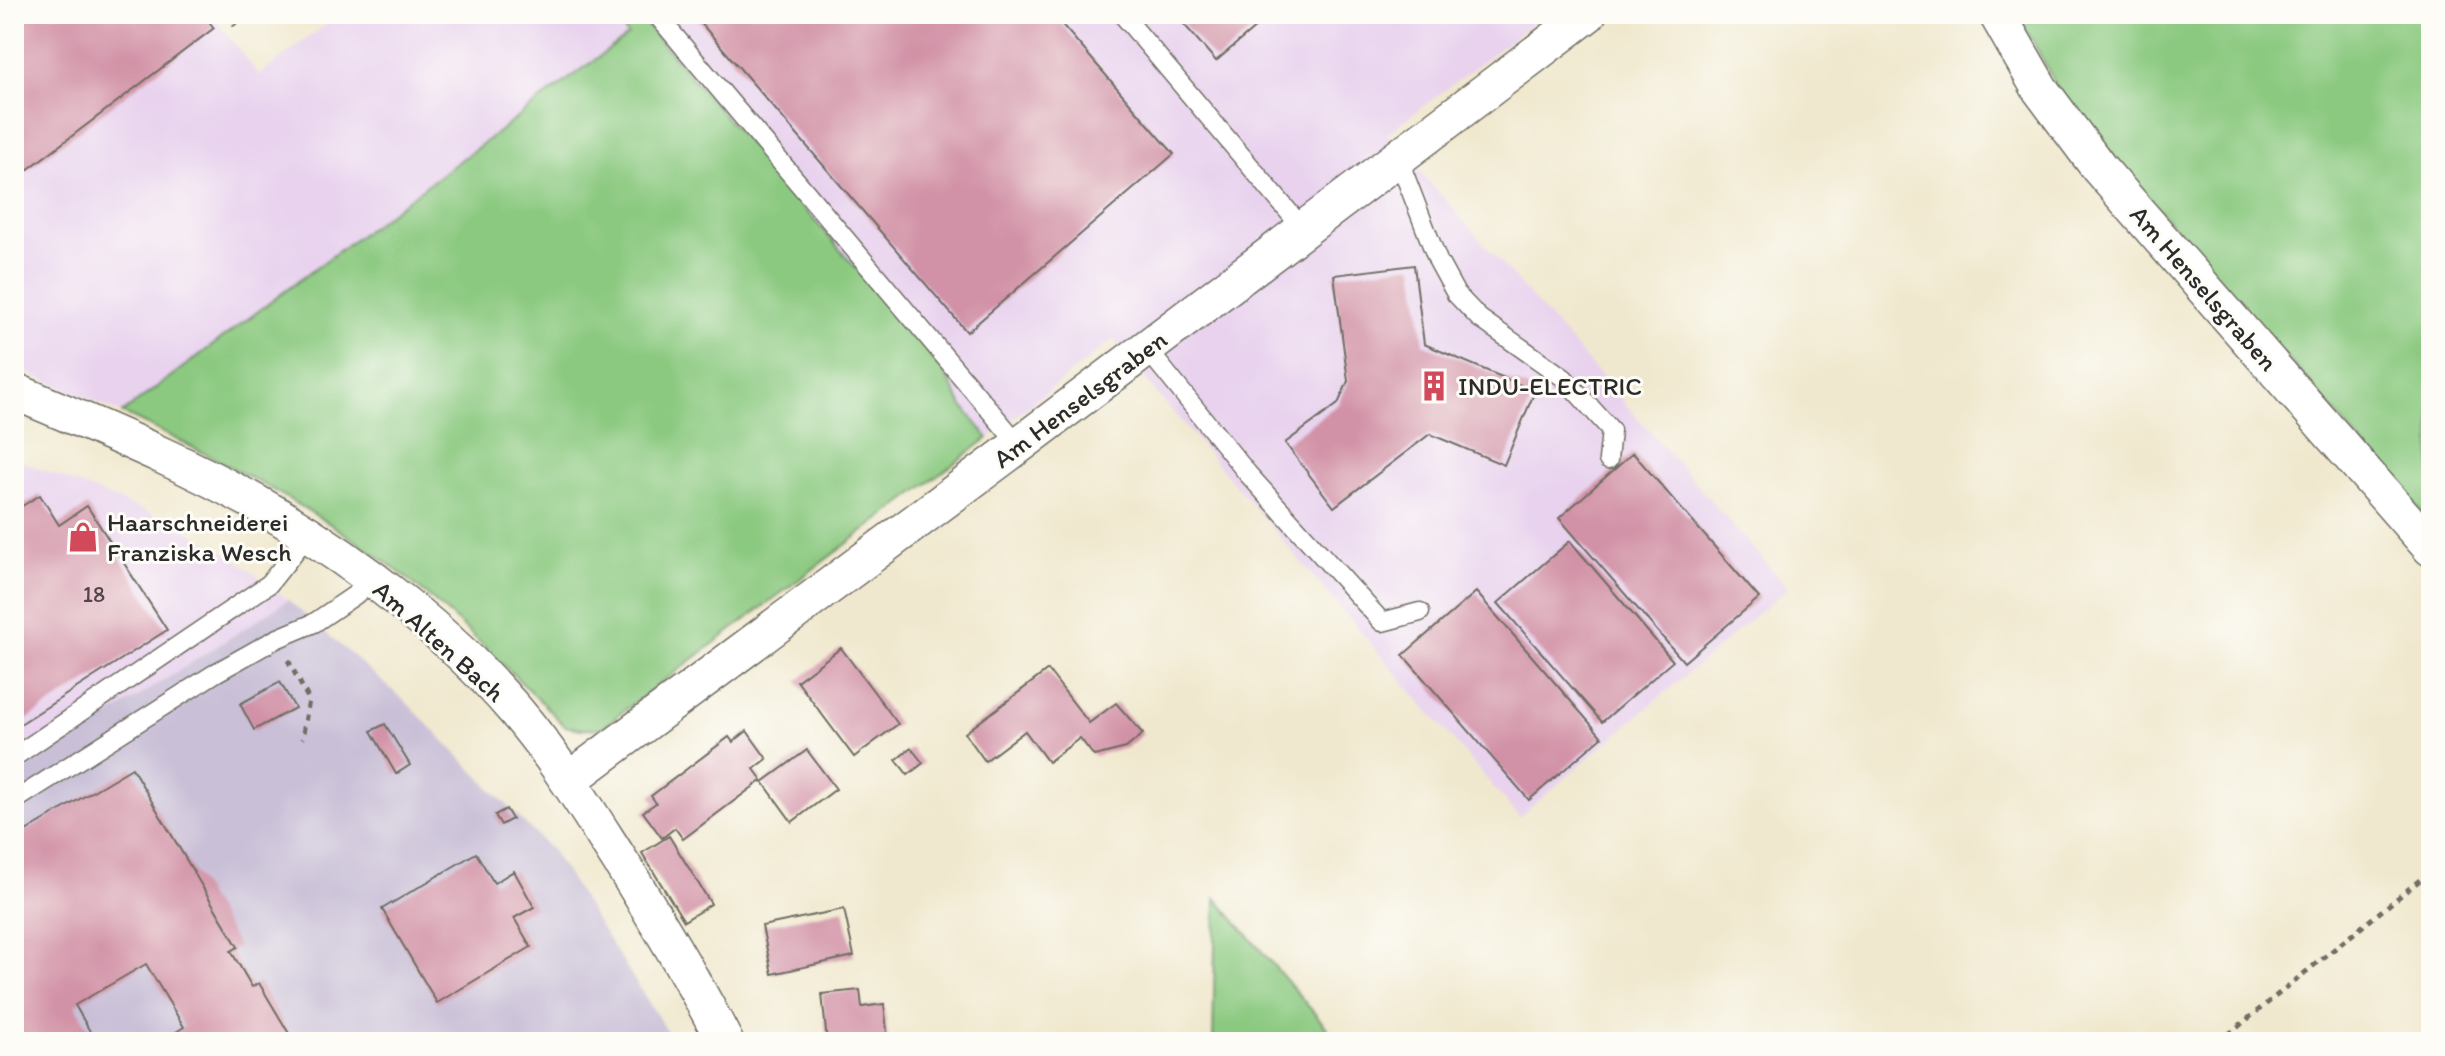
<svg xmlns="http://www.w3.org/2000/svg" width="2445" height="1056" viewBox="0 0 2445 1056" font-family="Itim,sans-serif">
<rect width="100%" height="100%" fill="#fdfcf7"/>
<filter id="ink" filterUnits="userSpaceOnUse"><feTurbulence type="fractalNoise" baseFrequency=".0125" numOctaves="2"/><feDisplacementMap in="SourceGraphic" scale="16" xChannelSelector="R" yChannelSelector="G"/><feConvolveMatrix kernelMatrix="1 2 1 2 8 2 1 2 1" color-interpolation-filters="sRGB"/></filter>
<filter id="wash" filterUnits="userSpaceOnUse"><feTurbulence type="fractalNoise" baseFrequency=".006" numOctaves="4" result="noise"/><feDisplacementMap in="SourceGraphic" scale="32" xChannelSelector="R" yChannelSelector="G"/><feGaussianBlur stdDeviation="1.8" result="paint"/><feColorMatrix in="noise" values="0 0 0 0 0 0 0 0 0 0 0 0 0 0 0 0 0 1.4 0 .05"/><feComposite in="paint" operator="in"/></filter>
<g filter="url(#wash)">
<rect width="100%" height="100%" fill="#f0e8ce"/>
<!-- built -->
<g fill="#e8d2ee">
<polygon points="14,14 211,14 259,75 340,14 613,14 628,35 122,413 14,367"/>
<polygon points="637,14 1545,14 1387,134 1788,588 1519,817 1154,390 1114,339 988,438 962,405 941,367"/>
<polygon points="14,458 171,522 232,556 288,600 14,777"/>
</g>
<!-- industrial -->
<polygon fill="#c9bfd7" points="288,600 407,703 552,851 674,1042 14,1042 14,777"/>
<!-- green -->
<g fill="#8bc980" stroke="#5b7a56" stroke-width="2">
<path d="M 613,14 L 637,14 L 941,367 L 962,405 L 988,438 L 601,728 L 582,729 L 565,726 C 505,666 445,605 376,555 C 296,498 210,455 122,413 L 628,35 Z"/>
<polygon points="2018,14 2431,14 2431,524 2064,100"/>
<polygon points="1216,898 1339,1042 1213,1042"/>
</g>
<g id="blocks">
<!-- building -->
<g fill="#d191a6">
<polygon points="14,14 203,14 214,28 14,180"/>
<polygon points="693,14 1053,14 1174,154 967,332"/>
<polygon points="1175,14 1271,14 1216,61"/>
<polygon points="1414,265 1424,344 1535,391 1504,465 1430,434 1334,507 1285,443 1338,404 1348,381 1334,275"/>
<polygon points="1633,453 1759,598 1684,662 1559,518"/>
<polygon points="40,495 59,525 87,506 167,630 14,728 14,511"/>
<polygon points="1570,541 1673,661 1602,722 1498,603"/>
<polygon points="1476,592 1602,737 1529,800 1403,655"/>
<polygon points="841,648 898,724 854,757 797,681"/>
<polygon points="1048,670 1089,723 1116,703 1143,734 1126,748 1094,756 1080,738 1048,762 1025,731 985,761 965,733"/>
<polygon points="280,682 295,708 254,730 240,704"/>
<polygon points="385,724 410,765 396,774 371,731"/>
<polygon points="747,731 767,759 754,769 762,780 683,839 675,828 662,838 643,812 656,803 651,796 729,737 733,742"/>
<polygon points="911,748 923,763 908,775 896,760"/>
<polygon points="807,750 836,789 792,822 763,782"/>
<polygon points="132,768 238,947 231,951 252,987 259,983 294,1042 164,1042 163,1040 184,1027 146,964 75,1005 92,1035 81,1042 14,1042 14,838"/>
<polygon points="506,809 512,819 501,825 495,815"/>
<polygon points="669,836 711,904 684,921 642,853"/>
<polygon points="476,853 494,883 514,871 534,907 514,918 531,947 437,1003 382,909"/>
<polygon points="844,909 854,956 772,974 762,926"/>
<polygon points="860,990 862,1007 884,1004 888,1040 827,1042 822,994"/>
</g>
</g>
</g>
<g filter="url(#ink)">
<use href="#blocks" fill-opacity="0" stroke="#706d64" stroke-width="2"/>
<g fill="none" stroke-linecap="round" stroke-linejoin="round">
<!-- lane casing -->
<g stroke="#706d64" stroke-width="21">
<g id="lane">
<polyline points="656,14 1019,445"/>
<polyline points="1122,14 1304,230"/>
<polyline points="1398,158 1438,261 1456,294 1479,318 1564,378 1611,430 1608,460"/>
<polyline points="1147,349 1248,474 1382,622 1420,612"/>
<polyline points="14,757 269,584 307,536"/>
<polyline points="14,801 217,672 276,639 314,623 374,582"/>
</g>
</g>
<!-- street casing -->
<g stroke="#706d64" stroke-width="39">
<g id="street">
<polyline points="1997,14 2040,89 2099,168 2431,548"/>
<path d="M 14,391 C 103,429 194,466 277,515 C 361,565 451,635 515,710 C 556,758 588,811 622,864 C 658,922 694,981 725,1042"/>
<polyline points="569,780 1019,445 1588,14"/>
</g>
</g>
<!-- path -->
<g stroke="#706d64" stroke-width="5" stroke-dasharray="6 6" stroke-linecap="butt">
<polyline points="228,14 235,26"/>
<polyline points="288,660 309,700 302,739"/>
<polyline points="2219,1042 2431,871"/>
</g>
<!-- lane -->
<use href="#lane" stroke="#fff" stroke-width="18"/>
<!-- street -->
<use href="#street" stroke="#fff" stroke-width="36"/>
</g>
</g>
<!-- icons -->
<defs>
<g id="building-bare" transform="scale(2.4)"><path d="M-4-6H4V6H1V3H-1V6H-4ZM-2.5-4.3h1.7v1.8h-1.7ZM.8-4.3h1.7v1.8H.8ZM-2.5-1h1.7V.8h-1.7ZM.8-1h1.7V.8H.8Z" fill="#d1495b" stroke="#fdfcf7" stroke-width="2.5" paint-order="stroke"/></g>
<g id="shop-bare" transform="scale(2.4)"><path d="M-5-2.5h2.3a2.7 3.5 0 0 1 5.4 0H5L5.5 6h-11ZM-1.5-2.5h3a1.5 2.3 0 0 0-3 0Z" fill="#d1495b" stroke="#fdfcf7" stroke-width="2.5" paint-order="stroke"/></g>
</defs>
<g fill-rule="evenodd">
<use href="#building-bare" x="1434" y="386"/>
<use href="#shop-bare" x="83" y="537"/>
</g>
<g text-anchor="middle" stroke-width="6" stroke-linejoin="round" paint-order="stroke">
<!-- number labels -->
<g font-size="22" fill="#54444a">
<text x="94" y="602">18</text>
</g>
<!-- street labels -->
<g font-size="26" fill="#2b2b2b" stroke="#fdfcf7">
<text transform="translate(2204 288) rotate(49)" y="9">Am Henselsgraben</text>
<text transform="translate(1080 399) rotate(-37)" y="9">Am Henselsgraben</text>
<text transform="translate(439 641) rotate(42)" y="9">Am Alten Bach</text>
</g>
<!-- poi labels -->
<g font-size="26" fill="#2b2b2b" stroke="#fdfcf7" text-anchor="start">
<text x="1458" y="395">INDU-ELECTRIC</text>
<text x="107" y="531">Haarschneiderei<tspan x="107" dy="30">Franziska Wesch</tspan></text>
</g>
</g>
<!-- margin -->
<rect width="2445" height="1056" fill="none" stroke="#fdfcf7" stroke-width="48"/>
</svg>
